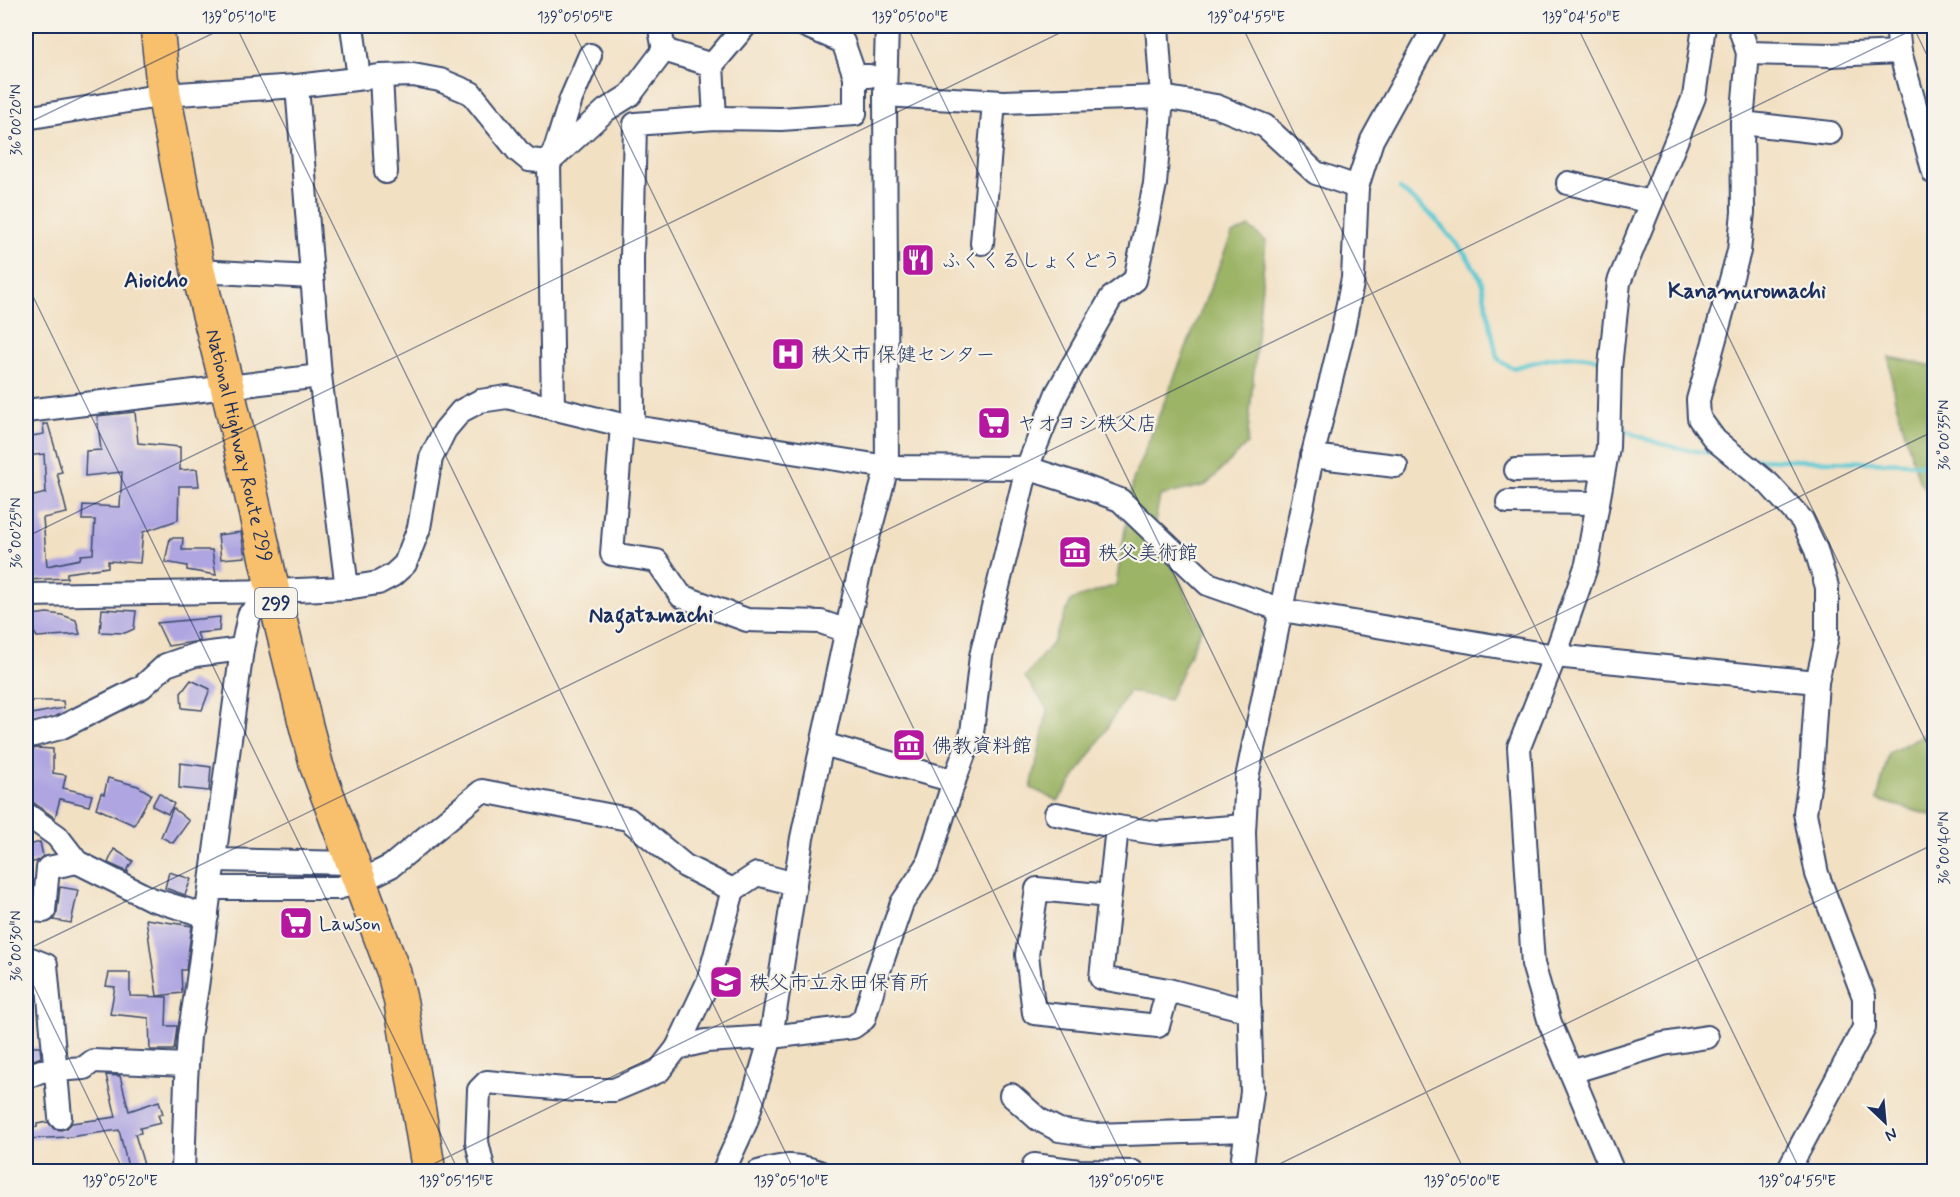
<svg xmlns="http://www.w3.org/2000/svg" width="1960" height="1197" viewBox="0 0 1960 1197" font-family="Mynerve,'Klee One',sans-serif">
<rect width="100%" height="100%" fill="#f7f3e8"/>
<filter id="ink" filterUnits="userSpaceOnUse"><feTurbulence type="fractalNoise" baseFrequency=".0167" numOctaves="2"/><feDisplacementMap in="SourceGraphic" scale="12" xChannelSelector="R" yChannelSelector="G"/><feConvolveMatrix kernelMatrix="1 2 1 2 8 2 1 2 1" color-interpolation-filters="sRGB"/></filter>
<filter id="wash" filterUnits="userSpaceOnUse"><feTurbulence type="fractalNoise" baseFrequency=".008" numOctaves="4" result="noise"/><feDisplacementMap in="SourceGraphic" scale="24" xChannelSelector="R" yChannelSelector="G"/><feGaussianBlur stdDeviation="1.35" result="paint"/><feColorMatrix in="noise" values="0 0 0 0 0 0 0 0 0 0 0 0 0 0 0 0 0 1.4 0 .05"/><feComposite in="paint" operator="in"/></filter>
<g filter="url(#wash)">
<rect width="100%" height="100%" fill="#f2e0c3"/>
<!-- forest -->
<g fill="#9cb466" stroke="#5c7262" stroke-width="1.5">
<polygon points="1249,227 1266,241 1247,444 1206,485 1160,496 1150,547 1172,565 1202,627 1169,700 1129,691 1095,748 1058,801 1031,788 1048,709 1025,677 1053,642 1071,600 1116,585 1133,480 1232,234"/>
<polygon points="1889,357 1934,366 1934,499 1919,481 1894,396"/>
<polygon points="1934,729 1934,816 1877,800 1889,753"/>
</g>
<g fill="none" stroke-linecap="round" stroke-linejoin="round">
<!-- stream -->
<g stroke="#5cc8d3" stroke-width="4.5">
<path d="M 1400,189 L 1434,217 L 1466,255 L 1481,279 L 1497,357 L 1501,362 L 1513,368 C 1539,361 1579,348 1604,363"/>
<path d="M 1615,424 C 1644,443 1683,450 1718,454"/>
<polyline points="1753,459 1909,463 1934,467"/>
</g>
</g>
<g id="blocks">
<!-- building -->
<g fill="#aea5e1">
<polygon points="135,412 138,443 180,447 180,470 197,469 199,486 179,486 178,520 143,532 140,563 108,561 108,567 67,573 67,578 26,580 26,561 30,560 26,498 46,493 44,454 26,456 26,437 44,434 43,424 48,424 62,472 57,473 67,513 43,518 47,566 80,559 81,555 93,554 95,520 82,520 83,505 120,507 122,472 85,476 86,451 101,450 97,416"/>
<polygon points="241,532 245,557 221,559 218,535"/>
<polygon points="170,538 183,538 182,550 212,550 216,575 187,570 187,566 165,562"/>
<polygon points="102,609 136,611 134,629 125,633 100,632"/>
<polygon points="47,613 62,615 76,620 80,634 37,637 26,620 26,616"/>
<polygon points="220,617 219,631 197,633 200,641 168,646 157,623"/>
<polygon points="191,680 210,689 202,710 182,708 181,693"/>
<polygon points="26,701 63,701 64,708 26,715"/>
<polygon points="36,748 53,749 53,773 66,775 63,788 92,795 89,806 60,799 55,818 34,803 26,801 26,779 28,780 30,750"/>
<polygon points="180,763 211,767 209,791 179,788"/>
<polygon points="108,778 138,786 151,794 134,825 96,808 101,793 104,794"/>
<polygon points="159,793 174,804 168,814 152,806"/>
<polygon points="173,808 189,821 173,843 161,837"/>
<polygon points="40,842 43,856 37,861 26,864 26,846"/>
<polygon points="114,849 133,861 127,869 128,872 108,863"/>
<polygon points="169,872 191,879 185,895 165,888"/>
<polygon points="60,887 78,890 71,923 53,920 57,912"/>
<polygon points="146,919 192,926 186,970 181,970 182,993 157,996"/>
<polygon points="109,973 130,973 130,996 167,997 166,1026 177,1026 174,1050 150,1050 149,1018 110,1014 115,987 106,986"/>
<polygon points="26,1047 40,1047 41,1057 26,1063"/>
<polygon points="106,1075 120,1076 129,1111 159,1101 163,1114 158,1115 161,1123 140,1128 141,1133 135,1134 144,1165 128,1167 119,1130 69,1137 26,1139 26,1129 37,1127 37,1124 48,1122 54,1129 61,1130 67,1128 72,1123 116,1117"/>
</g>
</g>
</g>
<g filter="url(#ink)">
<use href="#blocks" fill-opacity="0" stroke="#3b4a6d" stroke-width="1.5"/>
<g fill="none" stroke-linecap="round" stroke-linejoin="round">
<!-- minor casing -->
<g stroke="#3b4a6d" stroke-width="26">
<g id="minor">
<polyline points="352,26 359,78"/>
<polyline points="662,26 660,29 664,50"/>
<polyline points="806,26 843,42 855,76 869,76"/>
<polyline points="1739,26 1748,53 1742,123 1743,212 1739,251 1698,400 1699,418 1715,440 1769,484 1802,520 1816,550 1827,587 1827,637 1817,682 1811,773 1805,813 1817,874 1864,997 1864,1028 1787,1172"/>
<polyline points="1897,26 1900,52"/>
<polyline points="664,50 712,65 745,26"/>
<polyline points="1748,53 1830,55 1900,52 1934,173"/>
<polyline points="712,65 715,118"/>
<polyline points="381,76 386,172"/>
<polyline points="297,86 320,376 347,588"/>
<polyline points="885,95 1003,102 1162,97 1216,106 1265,126 1316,173 1357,187"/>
<polyline points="26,118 164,95 297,86 381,76 413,75 440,80 471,93 518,151 529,160 549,162 606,110 630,95 664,50"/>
<polyline points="1742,123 1830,133"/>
<polyline points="1568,183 1651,202"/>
<polyline points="982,243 994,102"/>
<polyline points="198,271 312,277"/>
<polyline points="553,409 549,162 556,147 571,99 590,55"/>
<polyline points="26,411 320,376"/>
<polyline points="622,425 612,554 657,561 681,596 747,620 821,622 847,631"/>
<polyline points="633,427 632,259 635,124 715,118 781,119 855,114 855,76"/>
<polyline points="1312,456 1396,466"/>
<polyline points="1516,470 1604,468"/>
<polyline points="1508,502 1598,503"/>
<polyline points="26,595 273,591 347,588 378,583 393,575 405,564 419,528 431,458 445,430 461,411 480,401 507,397 622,425 887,467 1027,468 1077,484 1120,500 1208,584 1282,610 1555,656 1817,682"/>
<polyline points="26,737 60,728 142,687 166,665 195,655 242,649"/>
<polyline points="823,744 954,781"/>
<polyline points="26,814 57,836 77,862 151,899 207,916"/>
<polyline points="1056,814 1117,827 1157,833 1244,826"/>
<polyline points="1117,827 1101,978 1168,990 1250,1011"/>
<polyline points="214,860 352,863"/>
<polyline points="211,888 338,888 359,882 391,866 482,791 628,819 685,866 733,890"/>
<polyline points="1109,896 1037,889 1027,955 1034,1013 1158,1026 1168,990"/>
<polyline points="26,909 44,911 48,868 77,862"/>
<polyline points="26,959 31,959 46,965 60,1117"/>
<polyline points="677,1048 708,982 733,890 757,874 795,884"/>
<polyline points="1571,1072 1663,1044 1707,1037"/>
<polyline points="26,1077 41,1071 84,1068 93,1061 187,1065"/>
<polyline points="1011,1095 1038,1119 1059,1130 1094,1135 1247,1130"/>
<polyline points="1034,1165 1079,1171 1133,1172"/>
<polyline points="183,1172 186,1080 189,1036 197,987 242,649 249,615 273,591"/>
<polyline points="484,1172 477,1142 479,1090 487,1082 576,1090 614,1090 659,1071 677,1048 706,1041 771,1037 853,1027 864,1019 874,985 902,903 927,866 954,781 972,733 981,656 1027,468 1057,393 1111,298 1135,280 1155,184 1162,97 1157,26"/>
<polyline points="723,1172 746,1122 771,1037 802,838 861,564 887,467 885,95 887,26"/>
<path d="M 758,1172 C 783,1165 794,1163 819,1172"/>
<polyline points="1241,1172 1252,1092 1244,832 1247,778 1311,462 1342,335 1353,278 1357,187 1372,140 1435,26"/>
<polyline points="1613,1172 1550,1023 1533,964 1519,747 1555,656 1587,564 1608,447 1610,367 1619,282 1694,97 1704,26"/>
</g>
</g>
<!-- highway casing -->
<g stroke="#3b4a6d" stroke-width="36">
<g id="highway">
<path id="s1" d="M 157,26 L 164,95 L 198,271 L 227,386 L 273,591 L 306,726 L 317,767 L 394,973 L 401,1003 L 429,1172"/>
</g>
</g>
<!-- minor -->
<use href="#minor" stroke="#fff" stroke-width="22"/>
<!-- highway -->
<use href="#highway" stroke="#f8bf6c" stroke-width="33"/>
</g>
</g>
<!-- ticks -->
<path fill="none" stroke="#1b2f5e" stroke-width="1.5" stroke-opacity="0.45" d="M 236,26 L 795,1172M 571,26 L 1130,1172M 907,26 L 1465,1172M 1242,26 L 1801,1172M 1577,26 L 1934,758M 1913,26 L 1934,70M 26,124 L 228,26M 26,282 L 459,1172M 26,537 L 1074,26M 26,950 L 1920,26M 26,970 L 124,1172M 417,1172 L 1934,431M 1263,1172 L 1934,844"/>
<!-- icons -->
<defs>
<g id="restaurant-square" transform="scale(1.725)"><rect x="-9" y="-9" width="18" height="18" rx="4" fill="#b5179e" stroke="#f7f3e8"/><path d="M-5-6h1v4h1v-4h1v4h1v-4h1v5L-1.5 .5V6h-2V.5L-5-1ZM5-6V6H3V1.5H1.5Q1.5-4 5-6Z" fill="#fff"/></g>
<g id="hospital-square" transform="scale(1.725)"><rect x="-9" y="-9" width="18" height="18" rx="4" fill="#b5179e" stroke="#f7f3e8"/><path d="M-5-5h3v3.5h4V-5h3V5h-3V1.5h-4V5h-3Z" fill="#fff"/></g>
<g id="supermarket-square" transform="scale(1.725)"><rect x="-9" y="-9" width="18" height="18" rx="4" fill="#b5179e" stroke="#f7f3e8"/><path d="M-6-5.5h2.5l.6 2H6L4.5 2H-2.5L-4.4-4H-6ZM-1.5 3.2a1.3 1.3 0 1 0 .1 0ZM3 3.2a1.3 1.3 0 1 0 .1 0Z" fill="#fff"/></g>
<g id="museum-square" transform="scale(1.725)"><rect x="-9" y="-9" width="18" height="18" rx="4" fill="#b5179e" stroke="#f7f3e8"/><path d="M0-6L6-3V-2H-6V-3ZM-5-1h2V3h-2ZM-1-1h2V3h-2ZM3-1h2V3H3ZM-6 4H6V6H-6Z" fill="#fff"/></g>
<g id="school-square" transform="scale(1.725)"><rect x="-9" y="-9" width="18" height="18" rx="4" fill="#b5179e" stroke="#f7f3e8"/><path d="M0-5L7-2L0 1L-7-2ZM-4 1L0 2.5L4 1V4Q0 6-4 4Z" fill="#fff"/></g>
</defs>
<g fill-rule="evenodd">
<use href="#restaurant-square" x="918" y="260"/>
<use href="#hospital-square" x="788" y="354"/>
<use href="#supermarket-square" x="994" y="423"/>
<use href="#museum-square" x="1075" y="552"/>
<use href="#museum-square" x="909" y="745"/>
<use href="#supermarket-square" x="296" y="923"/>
<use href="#school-square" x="726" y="982"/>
</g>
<g text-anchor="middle" stroke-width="4.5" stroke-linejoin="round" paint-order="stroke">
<!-- shield labels -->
<rect fill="#f7f3e8" stroke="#5d6a87" stroke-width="1.5" x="255" y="588" width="42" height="30" rx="4.5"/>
<g font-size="18" font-weight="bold" fill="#1b2f5e">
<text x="276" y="609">299</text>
</g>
<!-- poi labels -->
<g font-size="20" fill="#1b2f5e" stroke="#f7f3e8" text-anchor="start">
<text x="941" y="267">ふくくるしょくどう</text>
<text x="811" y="361">秩父市 保健センター</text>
<text x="1017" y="430">ヤオヨシ秩父店</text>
<text x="1098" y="559">秩父美術館</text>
<text x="932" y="752">佛教資料館</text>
<text x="319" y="930">Lawson</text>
<text x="749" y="989">秩父市立永田保育所</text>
</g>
<!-- street labels -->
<g font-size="20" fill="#1b2f5e" stroke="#f7f3e8">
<text dy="7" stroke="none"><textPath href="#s1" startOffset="428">National Highway Route 299</textPath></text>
</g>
<!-- quarter labels -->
<g font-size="22" font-weight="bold" fill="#1b2f5e" stroke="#f7f3e8">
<text x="156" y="287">Aioicho</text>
<text x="1747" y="298">Kanamuromachi</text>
<text x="651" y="622">Nagatamachi</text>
</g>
</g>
<!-- margin -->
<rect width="1960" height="1197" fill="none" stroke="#f7f3e8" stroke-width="66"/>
<!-- north arrow -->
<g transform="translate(1885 1122) rotate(154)" stroke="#f7f3e8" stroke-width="4.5" paint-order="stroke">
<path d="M0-4.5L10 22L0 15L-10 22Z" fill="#1b2f5e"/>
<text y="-9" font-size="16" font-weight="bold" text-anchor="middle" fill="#1b2f5e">N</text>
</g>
<rect x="33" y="33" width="1894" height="1131" fill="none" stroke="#1b2f5e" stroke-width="2"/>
<g font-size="15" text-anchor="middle" fill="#1b2f5e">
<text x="239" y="22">139°05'10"E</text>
<text x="575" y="22">139°05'05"E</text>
<text x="910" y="22">139°05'00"E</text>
<text x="1246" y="22">139°04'55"E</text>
<text x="1581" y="22">139°04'50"E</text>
<text transform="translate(16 120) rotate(-90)" y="5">36°00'20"N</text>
<text transform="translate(1944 435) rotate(-90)" y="5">36°00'35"N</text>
<text transform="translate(16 533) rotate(-90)" y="5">36°00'25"N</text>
<text transform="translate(1944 848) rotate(-90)" y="5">36°00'40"N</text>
<text transform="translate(16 946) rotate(-90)" y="5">36°00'30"N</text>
<text x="120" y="1186">139°05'20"E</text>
<text x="456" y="1186">139°05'15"E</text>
<text x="791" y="1186">139°05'10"E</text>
<text x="1126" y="1186">139°05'05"E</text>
<text x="1462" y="1186">139°05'00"E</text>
<text x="1797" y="1186">139°04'55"E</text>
</g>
</svg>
